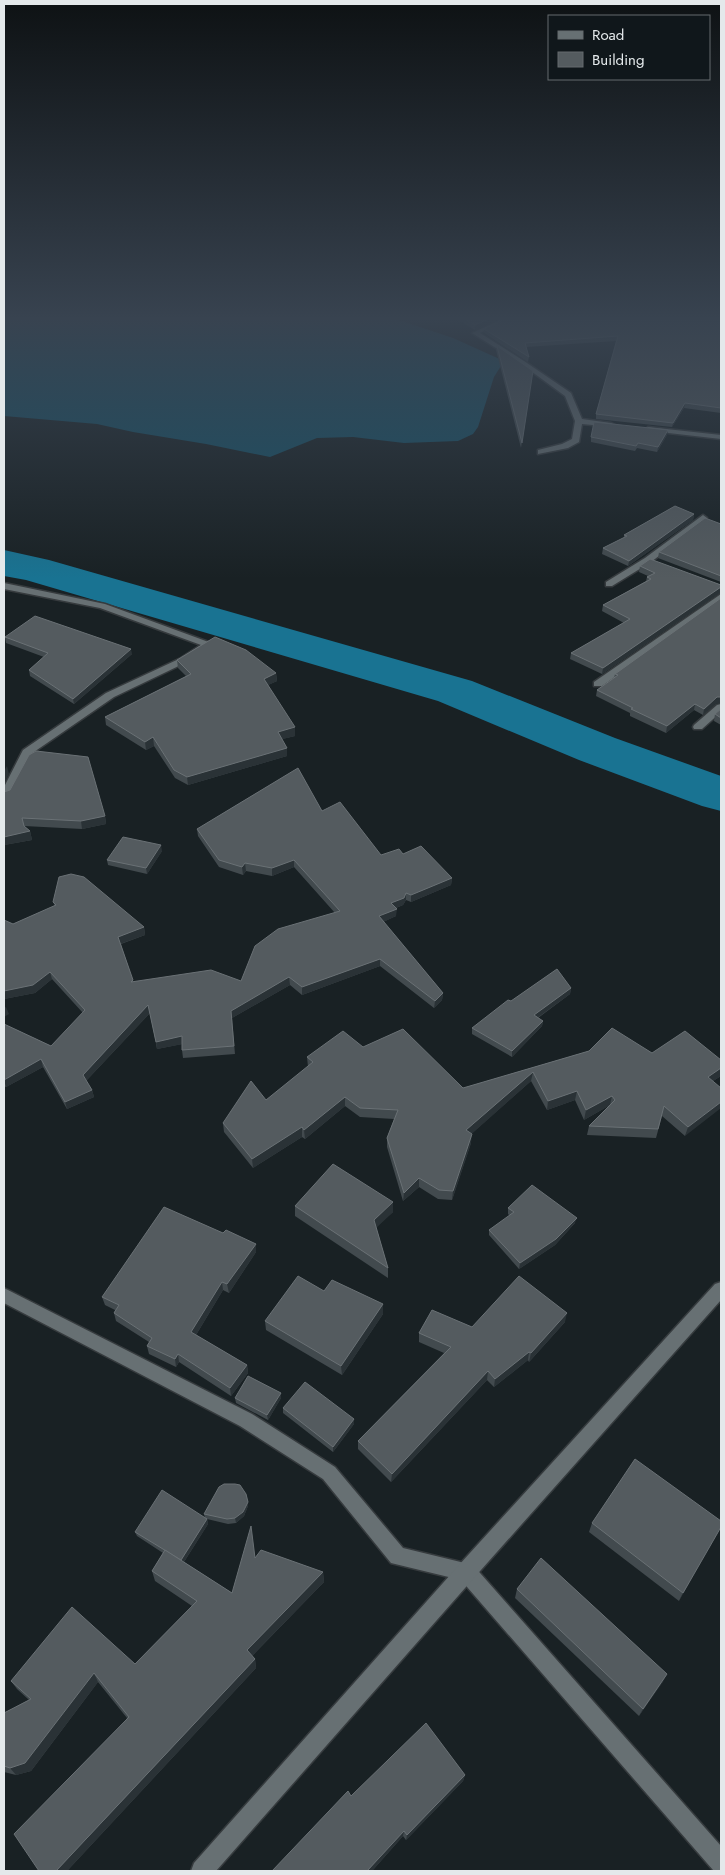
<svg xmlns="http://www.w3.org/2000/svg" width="725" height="1875" viewBox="0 0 725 1875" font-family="Jost,sans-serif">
<rect width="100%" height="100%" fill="#192124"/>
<!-- forest -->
<polygon fill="#165268" points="4,317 390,317 453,338 504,361 494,377 478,427 473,434 458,441 404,443 353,437 317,438 270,457 206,444 133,432 97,424 4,416"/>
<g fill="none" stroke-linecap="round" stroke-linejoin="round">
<!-- river -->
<polygon fill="#197392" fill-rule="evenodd" points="4,550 49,560 472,681 615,738 721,776 721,811 702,806 579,760 438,701 26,580 4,576"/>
<!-- minor casing -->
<g stroke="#363b3e" stroke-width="3">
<g id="minor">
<polygon points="507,317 515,317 480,333 524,361 571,393 582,419 611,423 615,425 614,427 582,424 579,442 568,448 538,454 538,450 562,444 572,439 575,421 565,396 520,363 472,333"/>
<polygon points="648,427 721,435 721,439 651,431 647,429"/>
<polygon points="703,515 707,518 706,520 651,562 612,586 606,586 606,582 645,558"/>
<polygon points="4,583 105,604 214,644 187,662 114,697 31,754 10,797 4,800 4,787 23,750 106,693 181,658 201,645 100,608 4,589"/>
<polygon points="721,594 721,601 602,686 594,686 594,682"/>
<polygon points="721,704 721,712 702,729 694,729 693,727 694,725 717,705"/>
<polygon points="4,1288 252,1414 335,1467 403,1548 473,1565 721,1846 721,1871 713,1870 461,1580 391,1563 323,1479 240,1426 4,1303"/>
</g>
</g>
<!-- tertiary casing -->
<g stroke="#363b3e" stroke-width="3">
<polygon id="tertiary" points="721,1282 721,1300 473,1579 216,1871 191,1871 194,1863 459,1565 715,1284"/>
</g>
<!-- minor -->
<use href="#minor" fill="#677073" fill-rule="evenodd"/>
<!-- tertiary -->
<use href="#tertiary" fill="#677073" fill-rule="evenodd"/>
</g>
<!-- wall -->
<g fill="#424a4e">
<polygon points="453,317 503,317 475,330"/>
<polygon points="721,317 721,413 684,408 672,427 596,419 596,414 616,341 526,347 529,357 528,362 484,333 484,329"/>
<polygon points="497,346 532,376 521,448 496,350"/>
<polygon points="667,435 657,452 637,448 635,451 591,442 591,437"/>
<polygon points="694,514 693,520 628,566 602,554 603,548 624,538 624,535"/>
<polygon points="721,524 721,582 658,558 659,552"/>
<polygon points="640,566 721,585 721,592 602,674 570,659 571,653 624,623 602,611 603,605 646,581 647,577 648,576 639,572"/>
<polygon points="5,637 132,654 74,704 30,676 29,670 44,657 6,643"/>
<polygon points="177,660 276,673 277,681 268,685 295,736 282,739 287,756 188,785 175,778 154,746 146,750 106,725 105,717 186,676 178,668"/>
<polygon points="615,674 716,704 703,715 694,710 666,733 630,716 630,713 596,696 597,690 614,678"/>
<polygon points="721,709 721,725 714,721 715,714"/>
<polygon points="4,792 105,816 106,824 82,829 24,826 30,831 32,840 4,845"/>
<polygon points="322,811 381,855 403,854 452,878 451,885 411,902 406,900 403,905 396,908 396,916 383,922 443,993 442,1000 434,1008 380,966 302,995 290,985 232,1018 235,1054 183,1058 182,1050 182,1044 157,1049 150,1013 86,1081 92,1090 94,1097 67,1109 43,1067 6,1087 4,1086 4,1024 51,1046 83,1013 52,979 35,993 4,999 4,920 13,924 55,906 53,902 144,927 145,935 121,944 133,982 241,981 335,913 294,867 272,876 246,871 243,875 219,867 198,836 197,829"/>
<polygon points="162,851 147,874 108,865 107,860"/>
<polygon points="571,988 570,994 538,1018 543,1021 542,1026 512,1057 472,1034 472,1028 511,1001"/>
<polygon points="363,1047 463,1088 589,1051 652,1053 721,1060 721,1076 713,1081 685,1136 662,1116 656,1138 587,1135 589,1126 610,1105 584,1120 575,1100 547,1110 531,1081 471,1134 471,1143 452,1200 438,1199 419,1187 403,1201 387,1147 387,1138 394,1119 360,1117 345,1106 305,1139 302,1137 253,1168 224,1132 223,1123 266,1100 308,1067 307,1057"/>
<polygon points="295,1206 393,1212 376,1227 388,1268 388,1278 295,1216"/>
<polygon points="508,1208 575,1223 555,1245 519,1269 489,1235 489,1230 510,1216 508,1214"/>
<polygon points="223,1233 256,1244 256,1252 229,1293 223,1290 196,1335 247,1365 248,1373 231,1396 179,1362 176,1367 149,1354 147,1346 149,1342 116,1321 114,1313 115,1310 105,1305 102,1297"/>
<polygon points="324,1291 383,1304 383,1314 342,1375 266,1330 265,1321"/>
<polygon points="565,1322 529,1362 528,1360 494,1387 487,1380 391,1482 358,1449 358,1441 444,1353 419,1342 419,1333 472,1327"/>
<polygon points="235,1398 281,1398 268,1420 236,1403"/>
<polygon points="283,1408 354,1419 354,1424 333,1452 283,1413"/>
<polygon points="246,1494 248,1506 244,1516 236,1523 228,1524 207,1519 208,1524 184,1562 232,1593 255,1557 323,1572 324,1582 252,1656 255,1659 256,1668 67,1871 39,1871 127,1718 98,1682 31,1771 16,1775 4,1772 4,1713 29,1700 17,1689 11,1681 135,1664 192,1606 155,1581 152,1571 163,1553 137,1536 135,1532 205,1518 204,1514"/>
<polygon points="721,1521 679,1601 589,1532 592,1523"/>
<polygon points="517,1589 667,1674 639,1716 515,1598"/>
<polygon points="465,1775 463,1781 406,1840 403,1836 372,1871 272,1871 351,1796"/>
</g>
<!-- shaded-wall -->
<g fill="#2a3236">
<polygon points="493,317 503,317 475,330 475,325"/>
<polygon points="685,403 684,408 672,427 673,423"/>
<polygon points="668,430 667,435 657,452 658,447"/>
<polygon points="694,514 693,520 628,566 629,561"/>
<polygon points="721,587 721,592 602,674 603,668"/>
<polygon points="131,649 132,654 74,704 73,699"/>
<polygon points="276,673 277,681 264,687 264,679"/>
<polygon points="717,697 721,697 721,703 716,704 703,715 704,709"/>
<polygon points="695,704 694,710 666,733 667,726"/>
<polygon points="295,727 295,736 279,740 278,732"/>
<polygon points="153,737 154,746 146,750 145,742"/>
<polygon points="287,748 287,756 188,785 187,777"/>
<polygon points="7,766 9,774 4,784 4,771"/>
<polygon points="105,816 106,824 82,829 81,821"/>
<polygon points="30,831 32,840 4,845 4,837"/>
<polygon points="161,845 162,851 147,874 146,868"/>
<polygon points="294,860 294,867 272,876 272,868"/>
<polygon points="245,863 246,871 243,875 242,867"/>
<polygon points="452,878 451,885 411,902 411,895"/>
<polygon points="406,893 406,900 403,905 391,910 391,903"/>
<polygon points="397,909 396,916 379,924 379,916"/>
<polygon points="144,927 145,935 120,944 118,937"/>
<polygon points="380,959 380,966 302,995 302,987"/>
<polygon points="50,972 52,979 35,993 4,999 4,991"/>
<polygon points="289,977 290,985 232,1018 235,1054 231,1011"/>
<polygon points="571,988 570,994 533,1021 534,1015"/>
<polygon points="443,993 442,1000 434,1008 435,1001"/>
<polygon points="148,1005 150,1013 85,1082 83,1075"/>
<polygon points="6,1007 9,1014 4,1017 4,1008"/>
<polygon points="543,1021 542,1026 512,1057 512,1051"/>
<polygon points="182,1036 183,1044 157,1049 156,1042"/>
<polygon points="41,1059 43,1067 6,1087 4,1080"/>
<polygon points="721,1068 721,1076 705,1086 708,1077"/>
<polygon points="533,1072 531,1081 466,1139 466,1130"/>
<polygon points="92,1090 94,1097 67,1109 65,1102"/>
<polygon points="577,1091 575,1100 547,1110 548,1101"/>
<polygon points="612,1096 610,1105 584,1120 586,1110"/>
<polygon points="345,1097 345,1106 305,1139 304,1130"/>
<polygon points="721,1102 721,1108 685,1136 688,1127"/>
<polygon points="302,1127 302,1137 253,1168 252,1159"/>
<polygon points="472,1134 471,1143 452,1200 453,1191"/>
<polygon points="419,1178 419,1187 403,1201 404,1193"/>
<polygon points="393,1202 393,1212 374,1230 374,1220"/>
<polygon points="577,1218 575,1223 555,1245 519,1269 520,1263"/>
<polygon points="256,1244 256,1252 229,1293 227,1284"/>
<polygon points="222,1282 223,1290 193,1340 191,1332"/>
<polygon points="383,1304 383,1314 342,1375 341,1366"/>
<polygon points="567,1313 565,1322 529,1362 531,1353"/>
<polygon points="529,1352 528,1360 494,1387 495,1379"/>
<polygon points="178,1354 179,1362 176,1367 175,1359"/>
<polygon points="247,1365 248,1373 231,1396 230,1388"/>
<polygon points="488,1371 487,1380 391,1482 392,1474"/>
<polygon points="281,1393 281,1398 268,1420 267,1415"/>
<polygon points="354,1419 354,1424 333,1452 333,1447"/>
<polygon points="248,1502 248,1506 244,1516 236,1523 235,1518"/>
<polygon points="207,1519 208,1524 182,1565 181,1561"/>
<polygon points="721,1528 679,1601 683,1593"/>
<polygon points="323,1572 324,1582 249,1659 247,1650"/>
<polygon points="255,1659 256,1668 67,1871 56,1871"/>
<polygon points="94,1673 98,1682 31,1771 16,1775 10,1768"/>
<polygon points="667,1674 663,1682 639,1716 643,1709"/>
<polygon points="465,1775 463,1781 406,1840 407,1835"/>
<polygon points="404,1831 403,1836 372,1871 367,1871"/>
</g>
<!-- building -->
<g fill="#545b5f" stroke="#6a7175">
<polygon points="461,317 493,317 475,325"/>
<polygon points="510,317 721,317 721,408 685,403 673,423 596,414 618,336 525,343 529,357 484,329"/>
<polygon points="497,346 533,371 522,443"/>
<polygon points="594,422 668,430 658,447 638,443 636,446 591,437"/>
<polygon points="675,506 694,514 629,561 603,548 627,536 624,535"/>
<polygon points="705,518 721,524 721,576 659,552"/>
<polygon points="650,559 721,585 721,587 603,668 571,653 630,619 603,605 651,579 647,577 655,573 640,566"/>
<polygon points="721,598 721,697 717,697 704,709 695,704 667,726 631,709 633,708 597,690 618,675 615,674"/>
<polygon points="35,616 131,649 73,699 29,670 48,653 5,637"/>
<polygon points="215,637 246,650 276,673 264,679 295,727 278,732 287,748 187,777 174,770 153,737 145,742 105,717 191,674 177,660"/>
<polygon points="721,709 721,718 715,714"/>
<polygon points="36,751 88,757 105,816 81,821 22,818 24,826 30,831 4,837 4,792 10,790 29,755"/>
<polygon points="298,768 322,811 340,802 381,855 399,849 403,854 421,846 452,878 411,895 406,893 404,898 391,903 397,909 379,916 443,993 435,1001 380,959 302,987 289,977 231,1011 234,1046 182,1050 182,1036 156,1042 148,1005 83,1075 92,1090 65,1102 41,1059 4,1080 4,1024 51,1046 85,1010 50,972 33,985 4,991 4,920 13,924 56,905 53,902 59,877 71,874 84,877 144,927 118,937 133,980 131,982 211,970 241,981 255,946 278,929 340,911 294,860 272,868 245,863 242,867 219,860 197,829"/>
<polygon points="123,837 161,845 146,868 107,860"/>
<polygon points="557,969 571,988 534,1015 543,1021 512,1051 472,1028 508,1000 511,1001"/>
<polygon points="612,1028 652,1053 685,1031 721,1060 721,1068 708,1077 721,1088 721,1102 688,1127 664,1106 658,1129 589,1126 615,1100 612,1096 586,1110 577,1091 548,1101 533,1072 466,1130 472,1134 453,1191 439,1190 419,1178 404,1193 387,1138 398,1110 360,1108 345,1097 304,1130 302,1127 252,1159 223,1123 251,1081 266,1100 313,1062 307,1057 343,1031 363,1047 403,1029 463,1088 589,1051"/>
<polygon points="333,1164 393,1202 374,1220 388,1268 295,1206"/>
<polygon points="532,1185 577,1218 556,1239 520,1263 489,1230 514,1212 508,1208"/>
<polygon points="164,1207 223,1233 226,1230 256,1244 227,1284 222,1282 191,1332 247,1365 230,1388 178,1354 175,1359 147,1346 152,1338 114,1313 119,1305 102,1297"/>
<polygon points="298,1276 324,1291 332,1280 383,1304 341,1366 265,1321"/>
<polygon points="519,1276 567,1313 531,1353 529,1352 495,1379 488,1371 392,1474 358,1441 451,1347 419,1333 432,1310 472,1327"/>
<polygon points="248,1376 281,1393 267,1415 235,1398"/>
<polygon points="305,1382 354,1419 333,1447 283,1408"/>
<polygon points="635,1459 721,1521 721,1527 683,1593 592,1523"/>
<polygon points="224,1484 235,1484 240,1485 246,1494 248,1502 243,1512 235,1518 227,1519 204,1514 219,1487"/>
<polygon points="162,1490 207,1519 181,1560 135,1532"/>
<polygon points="251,1526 255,1558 261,1550 323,1572 247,1650 255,1659 56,1871 39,1871 14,1834 129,1717 94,1673 25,1763 10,1768 4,1766 4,1713 31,1699 11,1681 72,1607 135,1664 197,1601 152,1571 165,1550 232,1593"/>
<polygon points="541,1558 667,1674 643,1709 517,1589"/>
<polygon points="426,1723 465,1775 407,1835 404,1831 367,1871 272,1871 348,1791 351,1796"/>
</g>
<!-- sky -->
<linearGradient id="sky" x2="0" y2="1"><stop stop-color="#0e1214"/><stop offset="0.55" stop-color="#384350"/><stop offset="1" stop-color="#384350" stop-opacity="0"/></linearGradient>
<rect width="725" height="579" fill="url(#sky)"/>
<!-- border -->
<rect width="725" height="1875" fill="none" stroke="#e4e9eb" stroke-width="10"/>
<!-- legend -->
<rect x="548" y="15" width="162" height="65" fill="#10171b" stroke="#656b6e"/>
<rect x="558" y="31" width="25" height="8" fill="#677073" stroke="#656b6e"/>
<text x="592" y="40" font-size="15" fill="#e4e9eb">Road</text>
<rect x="558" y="52" width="25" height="15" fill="#545b5f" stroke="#656b6e"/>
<text x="592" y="65" font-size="15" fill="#e4e9eb">Building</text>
</svg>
